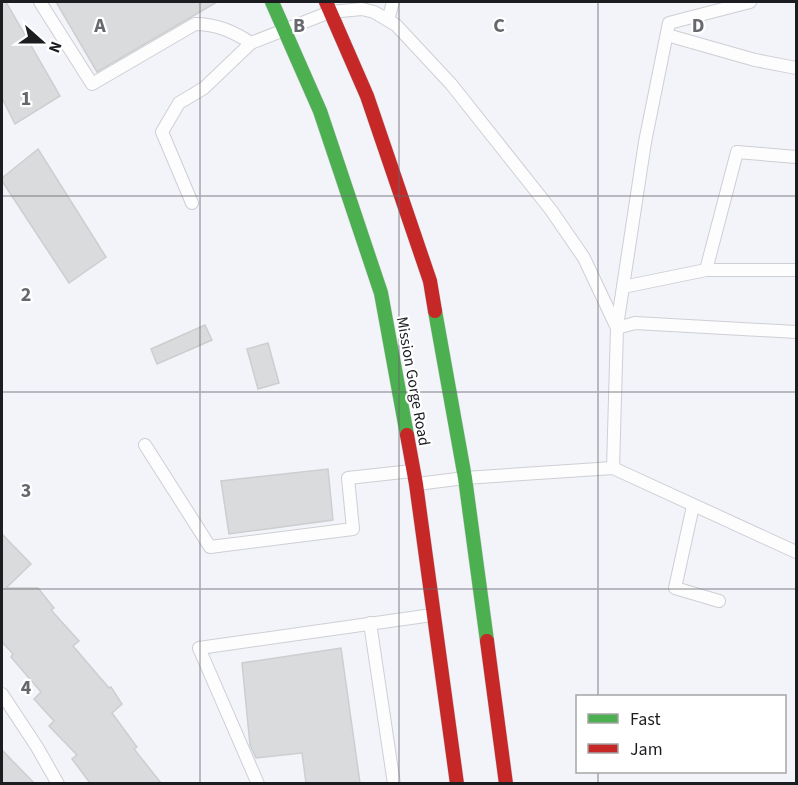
<svg xmlns="http://www.w3.org/2000/svg" width="798" height="785" viewBox="0 0 798 785" font-family="'Source Sans 3',sans-serif">
<rect width="100%" height="100%" fill="#f2f4fa"/>
<!-- building -->
<g fill="#d9dbdc" stroke="#cccecf" stroke-width="1.5">
<polygon points="2,2 6,2 60,96 15,124 2,98"/>
<polygon points="56,2 217,2 97,72"/>
<polygon points="38,149 106,257 69,283 2,181 2,178"/>
<polygon points="205,325 212,340 157,364 151,349"/>
<polygon points="268,343 279,383 258,389 247,349"/>
<polygon points="328,469 333,520 229,534 221,481"/>
<polygon points="2,534 31,564 6,588 38,588 54,608 51,610 79,641 73,646 109,688 111,687 122,704 112,713 137,747 134,749 161,783 90,783 72,759 77,755 49,726 54,721 34,699 41,692 11,657 13,654 2,642"/>
<polygon points="341,648 360,783 306,783 302,753 256,758 250,745 242,663"/>
<polygon points="2,750 34,783 2,783"/>
</g>
<g fill="none" stroke-linecap="round" stroke-linejoin="round">
<!-- lane casing -->
<g stroke="#cecfd4" stroke-width="14">
<g id="lane">
<path d="M 40,2 L 92,84 L 195,24 C 217,24 234,32 251,43 L 330,12 L 362,9 L 374,12 L 396,25 L 451,84 L 551,210 L 584,258 L 617,328"/>
<polyline points="388,20 393,2"/>
<polyline points="667,35 755,60 796,68"/>
<polyline points="192,203 162,132 179,103 204,88 251,43"/>
<polyline points="706,270 737,152 796,157"/>
<polyline points="623,287 706,270 796,270"/>
<polyline points="617,326 645,142 669,23 750,2"/>
<polyline points="145,445 210,547 353,529 348,478 412,471"/>
<polyline points="613,468 617,328 635,323 796,332"/>
<polyline points="417,484 465,478 613,468 796,552"/>
<polyline points="693,506 675,588 719,601"/>
<polyline points="370,623 394,784"/>
<polyline points="2,694 37,747 58,784"/>
<polyline points="258,784 199,648 432,615"/>
</g>
</g>
<!-- fast casing -->
<g stroke="#d1d2d5" stroke-width="15">
<g id="fast">
<polyline points="272,2 320,111 381,293 407,435"/>
<polyline points="435,311 465,478 487,641"/>
</g>
</g>
<!-- jam casing -->
<g stroke="#d1d2d5" stroke-width="15">
<g id="jam">
<polyline points="326,2 367,96 430,281 435,311"/>
<polyline points="407,435 416,484 457,784"/>
<polyline points="487,641 506,784"/>
</g>
</g>
<!-- lane -->
<use href="#lane" stroke="#fdfdfe" stroke-width="12"/>
<!-- fast -->
<use href="#fast" stroke="#4caf50" stroke-width="14"/>
<!-- jam -->
<use href="#jam" stroke="#c62828" stroke-width="14"/>
</g>
<!-- grid -->
<path fill="none" stroke="#67686d" stroke-width="1.5" stroke-opacity="0.55" d="M 200,2 L 200,784M 399,2 L 399,784M 598,2 L 598,696M 2,196 L 796,196M 2,392 L 796,392M 2,589 L 796,589M 598,772 L 598,784"/>
<g text-anchor="middle" stroke-width="4.5" stroke-linejoin="round" paint-order="stroke">
<!-- street labels -->
<g font-size="16" fill="#1c1d21" stroke="#fff">
<text transform="translate(414 381) rotate(80)" y="6">Mission Gorge Road</text>
</g>
</g>
<g font-size="20" text-anchor="middle" font-weight="bold" fill="#67686d" stroke="#fff" stroke-width="4.5" stroke-linejoin="round" paint-order="stroke">
<text x="100" y="32">A</text>
<text x="299" y="32">B</text>
<text x="499" y="32">C</text>
<text x="698" y="32">D</text>
<text x="26" y="105">1</text>
<text x="26" y="301">2</text>
<text x="26" y="497">3</text>
<text x="26" y="694">4</text>
</g>
<!-- border -->
<rect width="798" height="785" fill="none" stroke="#1c1d21" stroke-width="6"/>
<!-- legend -->
<rect x="576" y="695" width="210" height="78" fill="#ffffff" stroke="#a4a5a6" stroke-width="1.5"/>
<rect x="588" y="714" width="30" height="9" fill="#4caf50" stroke="#a4a5a6" stroke-width="1.5"/>
<text x="630" y="725" font-size="18" fill="#1c1d21">Fast</text>
<rect x="588" y="744" width="30" height="9" fill="#c62828" stroke="#a4a5a6" stroke-width="1.5"/>
<text x="630" y="755" font-size="18" fill="#1c1d21">Jam</text>
<!-- north arrow -->
<g transform="translate(42 42) rotate(111)" stroke="#ffffff" stroke-width="4.5" paint-order="stroke">
<path d="M0-4.5L10 22L0 15L-10 22Z" fill="#1c1d21"/>
<text y="-9" font-size="16" font-weight="bold" text-anchor="middle" fill="#1c1d21">N</text>
</g>
</svg>
